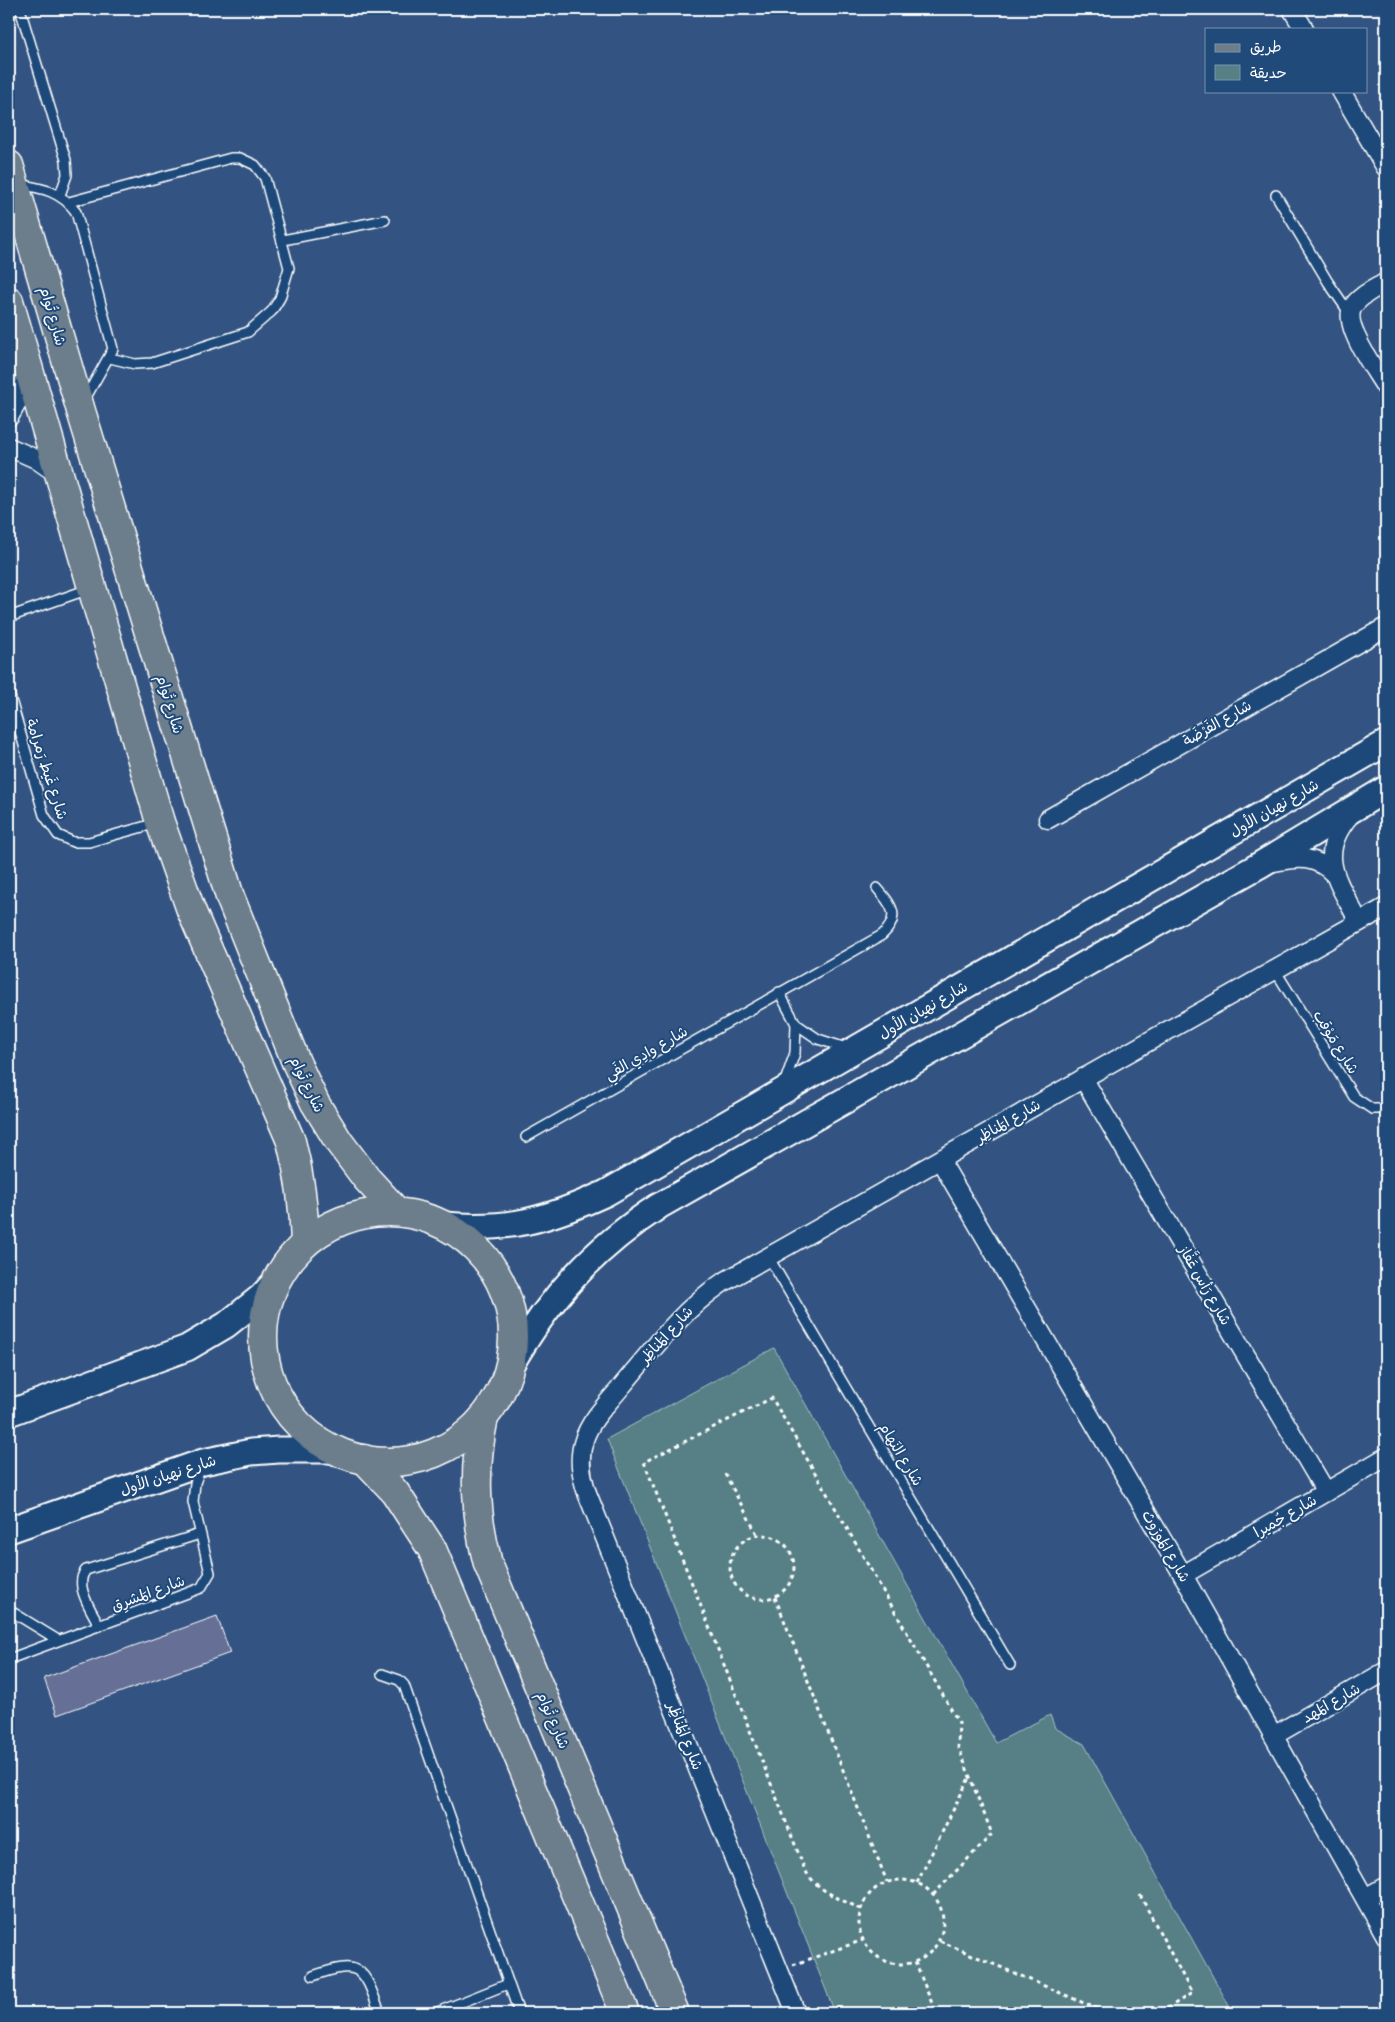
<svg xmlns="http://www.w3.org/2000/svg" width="1395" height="2022" viewBox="0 0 1395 2022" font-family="Pangolin,'Playpen Sans Arabic',sans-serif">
<rect width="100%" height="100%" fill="#335482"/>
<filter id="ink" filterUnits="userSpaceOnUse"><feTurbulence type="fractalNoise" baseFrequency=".02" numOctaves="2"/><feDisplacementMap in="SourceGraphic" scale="10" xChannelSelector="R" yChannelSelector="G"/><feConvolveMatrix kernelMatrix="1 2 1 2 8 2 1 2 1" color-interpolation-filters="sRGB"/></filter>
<g filter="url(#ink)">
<!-- green -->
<polygon fill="#578086" stroke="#abc0c2" points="774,1348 996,1743 1050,1715 1055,1728 1084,1744 1233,2013 835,2013 607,1439"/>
<!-- building -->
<polygon fill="#666f96" stroke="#fff" points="217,1616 230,1653 57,1715 44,1678"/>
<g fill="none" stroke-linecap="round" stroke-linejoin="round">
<!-- lane casing -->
<g stroke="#fff" stroke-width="12">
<g id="lane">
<polyline points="20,9 66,160 67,175 60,195"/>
<path d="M 18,184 C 42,188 61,191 76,212 L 113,349 L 85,399"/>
<polyline points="1276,195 1328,282 1350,314"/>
<polyline points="69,202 231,158 240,158 255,165 265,178 289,268 280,298 272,311 248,332 152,363 135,364 110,358"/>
<polyline points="283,240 385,220"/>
<polyline points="9,617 89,589"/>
<polyline points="9,693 44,815 58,835 73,842 89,842 157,823"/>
<polyline points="1275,970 1354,1097 1372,1109 1386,1109"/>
<polyline points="779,992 796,1024 818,1039 846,1048"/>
<polyline points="784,1084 795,1053 796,1024"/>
<path d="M 526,1137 L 882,935 C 902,917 891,904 877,888"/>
<polyline points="769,1258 1010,1665"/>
<polyline points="9,1610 58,1640"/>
<path d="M 99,1625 C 92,1611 73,1585 86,1570 L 200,1534"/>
<polyline points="9,1659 201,1588 210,1573 193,1502 195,1483 201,1467"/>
<polyline points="382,1674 399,1680 404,1685 519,2013"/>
<path d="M 313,1976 C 362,1958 364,1969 380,2013"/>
<polyline points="435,2013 508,1984"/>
</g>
</g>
<!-- street casing -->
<g stroke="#fff" stroke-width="21">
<g id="street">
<polyline points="1292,9 1304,29"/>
<polyline points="1341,91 1386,168"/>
<path d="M 1386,282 C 1375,289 1358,296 1352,308 C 1343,327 1376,371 1386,388"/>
<polyline points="9,417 21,396 27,371"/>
<polyline points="9,447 36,459 59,475"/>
<path d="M 1350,815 C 1315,856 1338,881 1359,922"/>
<polyline points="1048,819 1386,627"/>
<path d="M 1274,862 C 1298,857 1316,855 1335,875"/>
<polyline points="1083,1078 1326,1492"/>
<polyline points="940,1160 1183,1575 1386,1936"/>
<polyline points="1183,1575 1386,1457"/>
<polyline points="1275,1735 1386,1671"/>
<polyline points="1365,1898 1386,1886"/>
<path d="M 796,2013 L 587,1493 C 581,1475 578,1458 584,1440 C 590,1420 608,1403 621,1387 C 653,1349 681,1311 722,1283 L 1386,907"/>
</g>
</g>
<!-- secondary casing -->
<g stroke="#fff" stroke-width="29">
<g id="secondary">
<path d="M 443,1225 C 509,1231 547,1220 606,1193 L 1386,743"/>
<path d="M 510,1366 C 549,1298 593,1249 659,1206 L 1258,866 L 1386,789"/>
<polyline points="9,1413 187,1348 226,1325 261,1297 277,1280"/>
<polyline points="9,1530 203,1462 251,1452 279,1450 334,1450"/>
</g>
</g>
<!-- primary casing -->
<g stroke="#fff" stroke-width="31">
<g id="primary">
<polyline points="9,165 81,411 230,897 296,1062 315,1103 339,1142 366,1178 397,1212"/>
<path d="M 9,301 L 160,822 L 191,910 L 291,1141 C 300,1175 304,1207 305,1243"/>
<circle cx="388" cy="1337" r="125"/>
<path d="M 484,1417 C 473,1469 475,1514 488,1564 L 675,2013"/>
<polyline points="364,1459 395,1492 432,1549 625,2013"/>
</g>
</g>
<!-- path -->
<g stroke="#fff" stroke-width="3" stroke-dasharray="4 4" stroke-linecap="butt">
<polyline points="725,1474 758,1536"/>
<circle cx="762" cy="1567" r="32"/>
<polyline points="775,1597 887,1882"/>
<circle cx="901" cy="1922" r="42"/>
<polyline points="917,1883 970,1776"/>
<polyline points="1140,1895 1192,1993 1160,2013"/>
<path d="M 861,1909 C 840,1899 817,1891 805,1870 L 644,1462 L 772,1398 L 959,1723 L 958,1746 L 992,1834 L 933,1895"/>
<polyline points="940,1941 1107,2013"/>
<polyline points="915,1962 936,2013"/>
<polyline points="793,1965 863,1940"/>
</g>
<!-- lane -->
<use href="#lane" stroke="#1f4a7a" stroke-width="9"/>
<!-- street -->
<use href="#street" stroke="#1f4a7a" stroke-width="18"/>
<!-- secondary -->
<use href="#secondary" stroke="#1f4a7a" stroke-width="25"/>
<!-- primary -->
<use href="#primary" stroke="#6c7d8b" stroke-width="28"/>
</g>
</g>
<g text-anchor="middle" stroke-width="4" stroke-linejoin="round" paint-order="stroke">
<!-- street labels -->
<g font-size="15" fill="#fff" stroke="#1f4a7a">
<text transform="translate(53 316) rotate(74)" y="5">شارع تُوام</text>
<text transform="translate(170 704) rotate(73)" y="5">شارع تُوام</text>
<text transform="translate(1217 723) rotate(-30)" y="5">شارع الفَرْضَة</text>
<text transform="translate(47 769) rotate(72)" y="5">شارع غَيط رَمرامة</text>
<text transform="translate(1274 808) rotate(-30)" y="5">شارع نهيان الأول</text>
<text transform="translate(923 1010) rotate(-30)" y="5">شارع نهيان الأول</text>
<text transform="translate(1336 1042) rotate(58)" y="5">شارع مَوْقب</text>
<text transform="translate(646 1053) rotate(-30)" y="5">شارع وادِي الفَي</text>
<text transform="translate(307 1084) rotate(64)" y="5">شارع تُوام</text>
<text transform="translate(1008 1121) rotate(-30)" y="5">شارع المَناظِر</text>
<text transform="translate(1205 1285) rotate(60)" y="5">شارع رَأس عَفَّاز</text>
<text transform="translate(666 1335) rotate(-48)" y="5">شارع المَناظِر</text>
<text transform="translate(901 1454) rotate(59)" y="5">شارع النَهام</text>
<text transform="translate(168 1475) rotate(-18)" y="5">شارع نهيان الأول</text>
<text transform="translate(1285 1516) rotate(-30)" y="5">شارع جُميرا</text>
<text transform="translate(1166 1546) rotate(60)" y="5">شارع المَورُوث</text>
<text transform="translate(148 1593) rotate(-20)" y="5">شارع المَشرِق</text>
<text transform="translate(1331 1703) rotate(-30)" y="5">شارع المَهد</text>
<text transform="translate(553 1720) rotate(67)" y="5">شارع تُوام</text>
<text transform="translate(685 1736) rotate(68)" y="5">شارع المَناظِر</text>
</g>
</g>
<!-- margin -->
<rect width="1395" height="2022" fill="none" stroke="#1f4a7a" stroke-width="30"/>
<rect x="15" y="15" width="1365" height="1992" fill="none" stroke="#fff" stroke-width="2" filter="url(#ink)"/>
<!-- legend -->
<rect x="1205" y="28" width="162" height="65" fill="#1f4a7a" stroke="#7992af"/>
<rect x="1215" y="44" width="25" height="8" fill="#6c7d8b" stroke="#7992af"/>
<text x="1250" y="52" font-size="15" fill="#ffffff">طريق</text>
<rect x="1215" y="65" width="25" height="15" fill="#578086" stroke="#7992af"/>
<text x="1250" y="78" font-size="15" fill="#ffffff">حديقة</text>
</svg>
